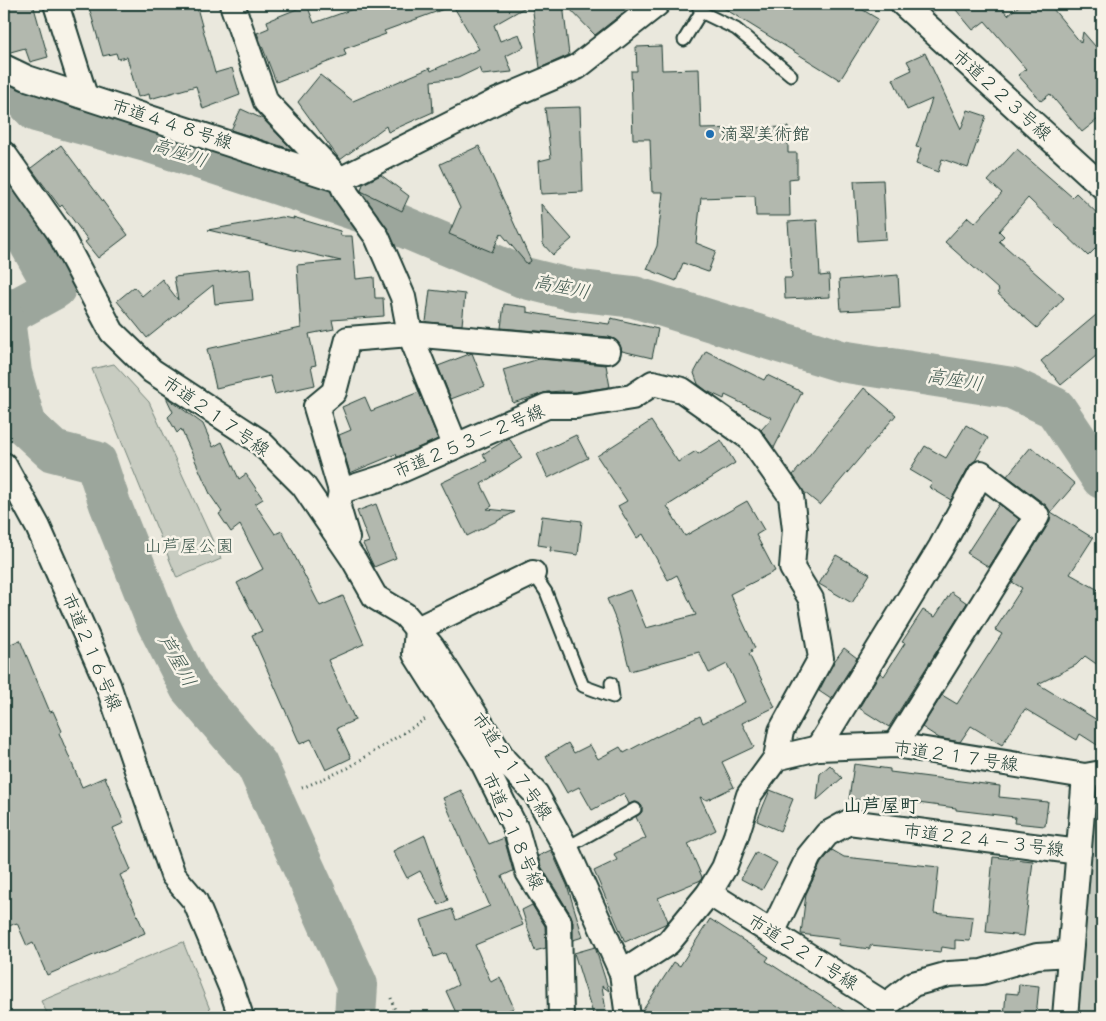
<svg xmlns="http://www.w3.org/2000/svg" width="1106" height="1021" viewBox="0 0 1106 1021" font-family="Itim,'Klee One',sans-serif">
<rect width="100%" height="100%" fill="#eae8dd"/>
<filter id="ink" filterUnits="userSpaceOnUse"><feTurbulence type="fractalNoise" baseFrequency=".02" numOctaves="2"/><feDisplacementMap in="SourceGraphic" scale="10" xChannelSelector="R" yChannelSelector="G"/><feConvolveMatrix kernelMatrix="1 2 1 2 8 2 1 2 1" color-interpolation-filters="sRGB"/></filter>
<g filter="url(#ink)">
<!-- green -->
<g fill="#c8ccc1" stroke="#74847a">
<polygon points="114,364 149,402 221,559 177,578 92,369"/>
<polygon points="1102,787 1102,1017 1077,1017 1082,917 1099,788"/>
<polygon points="183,942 213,1017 49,1017 41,1001"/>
</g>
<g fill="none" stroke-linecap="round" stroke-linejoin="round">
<!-- river -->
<g stroke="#9ca69c" stroke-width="42">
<polyline points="4,89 22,96 36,111 150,142 390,221 525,278 573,290 634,297 841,361 1012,388 1055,408 1102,478"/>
<polyline points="4,197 55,288 4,316"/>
<polyline points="4,319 11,373 26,426 53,451 96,462 110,504 157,622 190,687 257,765 357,985 355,1017"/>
</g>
</g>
<!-- building -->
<g fill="#b2b8ae" stroke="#1f3d34">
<polygon points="4,4 33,4 48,57 30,62 25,48 7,53 4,41"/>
<polygon points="88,4 196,4 215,73 232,68 240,95 203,109 196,86 150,99 149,94 138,97 127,57 118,59 116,53 103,56"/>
<polygon points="367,4 452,4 452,6 384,31 386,34 344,49 346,55 276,82 257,33 269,28 267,21 307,5 314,23"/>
<polygon points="452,4 531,4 494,25 500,41 519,34 524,47 506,56 512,72 482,75 479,68 458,78 431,81 433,112 388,132 386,126 340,160 298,102 320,75 353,101 430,68 431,71 479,49"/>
<polygon points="532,4 563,4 569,55 540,68"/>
<polygon points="565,4 634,4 595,35"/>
<polygon points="717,4 853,4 878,19 840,80"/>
<polygon points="951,4 1005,4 1001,7 1008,15 1021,4 1049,4 1081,43 1083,32 1102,54 1102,116 1082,132 1050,94 1041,101 1018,75 1026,69 985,21 973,30"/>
<polygon points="661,46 662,70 699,69 701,129 788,127 788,153 797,153 797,178 789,179 790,216 756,216 755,196 701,198 696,243 716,251 708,272 683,263 676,281 647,269 657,246 663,192 652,192 650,139 633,139 631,71 637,71 636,47"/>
<polygon points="925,53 961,129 968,110 986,116 968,168 942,159 938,172 916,164 921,148 916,147 932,99 907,110 893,79 912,70 907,61"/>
<polygon points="580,107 583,192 541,194 539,161 551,158 545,108"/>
<polygon points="241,109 263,119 293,150 231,130"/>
<polygon points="61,145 128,235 98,258 85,242 88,240 62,205 60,207 31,168"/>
<polygon points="479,146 531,261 527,264 501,233 492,252 449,234 460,208 440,164"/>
<polygon points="1017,149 1072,197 1076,193 1102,218 1102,242 1088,256 1028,198 999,231 1004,236 999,241 1064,298 1037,328 997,293 999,290 945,242 968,217 975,223 1002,193 988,181"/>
<polygon points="381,175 409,196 402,211 361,191 363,184"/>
<polygon points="883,180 886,239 858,241 854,181"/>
<polygon points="541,204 572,239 553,255 543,244"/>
<polygon points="282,217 294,219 293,217 340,231 341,236 352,236 356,279 374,277 375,298 383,298 384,316 332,320 334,329 309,334 316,365 311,366 315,385 275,394 270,376 216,388 207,349 301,328 297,265 341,261 208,230"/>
<polygon points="817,220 820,276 829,275 830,297 785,299 784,278 792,278 788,222"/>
<polygon points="250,269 253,300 215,304 213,285 147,338 117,301 134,287 142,296 162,279 178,300 174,277"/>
<polygon points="898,275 900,308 841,311 839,280"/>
<polygon points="430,290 465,294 462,325 426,322"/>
<polygon points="504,304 527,307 527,312 556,317 609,324 611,318 658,329 652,358 622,351 620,345 616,340 609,337 501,328"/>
<polygon points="1102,310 1102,351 1061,385 1041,361"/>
<polygon points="706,351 764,380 767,375 802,392 774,448 761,430 772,418 725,395 724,399 707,391 698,384 694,373"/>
<polygon points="472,353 485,386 451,399 438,366"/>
<polygon points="539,359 606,365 610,387 575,392 563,392 563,391 547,392 513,403 503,370"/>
<polygon points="864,388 896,415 820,505 804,492 793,475"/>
<polygon points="419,392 438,439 397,457 396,454 350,473 339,435 351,430 342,407 365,397 371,411"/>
<polygon points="166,397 203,424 213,447 222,442 239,479 246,474 263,499 255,504 275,534 282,531 320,606 343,596 364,644 328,660 355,720 337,728 351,758 326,770 311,739 300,744 252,635 262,631 237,583 263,569 240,525 231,532 219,514 222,512 211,496 181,429 177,433 168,417 173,412"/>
<polygon points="651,421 678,462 696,451 698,454 721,440 735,463 667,506 685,536 747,501 764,530 756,535 775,571 730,594 755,648 751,650 752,652 749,654 775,707 742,723 754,747 722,762 734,787 707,800 700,797 716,830 688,844 702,877 701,880 658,898 668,921 665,924 625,942 594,871 617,860 614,854 646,838 636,817 642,812 642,806 636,802 629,804 624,793 592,810 579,787 567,793 546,756 568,743 574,753 590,745 598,759 620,747 624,753 656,736 656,737 700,716 703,723 745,702 727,664 709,673 699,652 630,671 619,628 607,599 630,590 646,628 696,615 677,575 668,580 643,534 637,538 618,506 627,501 597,456"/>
<polygon points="966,425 988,438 975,461 969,466 951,500 929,487 932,483 910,470 925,446 946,458"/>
<polygon points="576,435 588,458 548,478 537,454"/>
<polygon points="509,438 522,458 481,484 492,506 487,509 515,512 467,536 441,483 487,461 483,454"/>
<polygon points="1031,447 1075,484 1051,512 1093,538 1070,574 1102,592 1102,668 1085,656 1076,665 1038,684 1102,723 1102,748 1080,734 1077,740 1025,709 1002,745 971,726 960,742 939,738 922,727 942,695 957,704 1002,634 995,630 1022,588 1012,582 1049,523 1051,516 1050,511 1046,505 1007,476"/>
<polygon points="376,504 396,558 374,567 363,544 369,542 357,511"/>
<polygon points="999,504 1019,519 989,567 967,553"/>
<polygon points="542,516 582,521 578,555 550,551 551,547 538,545"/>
<polygon points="836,555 870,574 852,603 819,584"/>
<polygon points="951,592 967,603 889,727 859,708 880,673 884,676 905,643 902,642 923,610 935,617"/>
<polygon points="20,640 50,712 53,711 62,731 59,733 82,787 105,777 124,823 113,828 131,870 120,875 145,933 47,975 33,943 27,946 17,923 9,926 4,915 4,647"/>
<polygon points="844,648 857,658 831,699 819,691 833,663"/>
<polygon points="854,764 890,769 890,772 1000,786 999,797 1048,802 1045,826 1014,823 1015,817 956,810 956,808 872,797 871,801 849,799"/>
<polygon points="830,765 842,778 817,800 820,774"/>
<polygon points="461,790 489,844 504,838 513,871 502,876 523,925 475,945 491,982 500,977 514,1008 493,1017 458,1017 446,991 458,985 445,953 434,957 421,920 452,909 456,920 490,906 443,798"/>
<polygon points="770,790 793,799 780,831 757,821"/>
<polygon points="425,835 448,900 439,905 420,871 407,878 393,851"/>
<polygon points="551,850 567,885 583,937 573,940 573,922 571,915 541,866 538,856"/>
<polygon points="832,850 844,857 939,867 934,913 973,917 970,941 955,940 955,949 942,947 941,952 870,945 870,949 838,945 839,939 801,934 806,894 821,863"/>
<polygon points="756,852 777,863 762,890 741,879"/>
<polygon points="993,857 1033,861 1024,936 986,932"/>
<polygon points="532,905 545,926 546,948 535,951 522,910"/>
<polygon points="710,919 769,957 766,961 853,1017 641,1017 641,1013 674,962 680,966"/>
<polygon points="595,947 609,991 602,986 607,1017 594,1017 574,953"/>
<polygon points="1019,984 1039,986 1036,1017 1004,1017 1006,993 1018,994"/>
</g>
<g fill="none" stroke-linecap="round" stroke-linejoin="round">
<!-- service casing -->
<g stroke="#1f3d34" stroke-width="15">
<g id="service">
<polyline points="697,4 701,12 736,29 791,75"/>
<polyline points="684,40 701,12"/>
<polyline points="533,573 546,592 583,686 613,697 611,683"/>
<polyline points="566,848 635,809"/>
</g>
</g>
<!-- minor casing -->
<g stroke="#1f3d34" stroke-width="28">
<g id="minor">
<polyline points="56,4 85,96"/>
<polyline points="232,4 266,102 340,180 347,195 377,237 403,297 410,334 348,339 334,392 316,407 341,491"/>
<polyline points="903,4 1102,186"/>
<polyline points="4,67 27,78 340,180 497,101 577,67 657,4"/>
<polyline points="4,154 59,232 112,332 152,371 259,441 303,485 354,560 375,597 405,615 432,647 504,760 536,794 566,848 622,973 668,943 709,893 724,868 736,836 749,795 776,758 818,748 895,745 1085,776 1102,773"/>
<polyline points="410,334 608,351"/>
<polyline points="410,334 455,445"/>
<polyline points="4,465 38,527 108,685 173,875 195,901 231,987 241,1017"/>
<polyline points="347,538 338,507 341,491 388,476 547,406 576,406 632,397 653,383 682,390 750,438 791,496 795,529 792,568 811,599 821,658 781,731 776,758"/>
<polyline points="533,573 417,629 415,654 479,755 516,829 528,872 559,922 561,1017"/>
<polyline points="818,748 941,547 981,473 1037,516 895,745"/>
<polyline points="709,893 886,1005 887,1017"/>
<polyline points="772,933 809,856 827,834 849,822 1079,852"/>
<polyline points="622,973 628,1017"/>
<polyline points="886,1005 913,984 949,974 982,972 1037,956 1070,954"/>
<polyline points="1065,1017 1085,776"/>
</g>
</g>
<!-- path -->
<g stroke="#1f3d34" stroke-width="3" stroke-dasharray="1 4" stroke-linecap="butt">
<polyline points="302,788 348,768 427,718"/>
<polyline points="391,998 397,1017"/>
</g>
<!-- service -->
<use href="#service" stroke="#f7f3e8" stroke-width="11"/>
<!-- minor -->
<use href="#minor" stroke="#f7f3e8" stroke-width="24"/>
</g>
</g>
<!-- markers -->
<circle fill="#1f6fb2" stroke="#f7f3e8" stroke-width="2" cx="710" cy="134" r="5"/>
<g text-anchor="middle" stroke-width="5" stroke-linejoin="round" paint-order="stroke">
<!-- street labels -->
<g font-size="18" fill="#1f3d34" stroke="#f7f3e8">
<text transform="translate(1002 95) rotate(42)" y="6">市道２２３号線</text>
<text transform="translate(172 124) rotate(18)" y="6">市道４４８号線</text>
<text transform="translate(216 416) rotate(35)" y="6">市道２１７号線</text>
<text transform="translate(469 441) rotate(-23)" y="6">市道２５３－２号線</text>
<text transform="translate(92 652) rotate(67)" y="6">市道２１６号線</text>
<text transform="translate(956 756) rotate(8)" y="6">市道２１７号線</text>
<text transform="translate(512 766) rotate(55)" y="6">市道２１７号線</text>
<text transform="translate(513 831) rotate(66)" y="6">市道２１８号線</text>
<text transform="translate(984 840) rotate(7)" y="6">市道２２４－３号線</text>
<text transform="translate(803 952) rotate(32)" y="6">市道２２１号線</text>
</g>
<!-- poi labels -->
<g font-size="18" fill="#1f3d34" stroke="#f7f3e8" text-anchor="start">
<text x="720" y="140">滴翠美術館</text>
</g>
<!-- park labels -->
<g font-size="18" fill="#415a50" stroke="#f7f3e8">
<text x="189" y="552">山芦屋公園</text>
</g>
<!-- water labels -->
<g font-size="19" font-style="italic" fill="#445c53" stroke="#f7f3e8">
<text transform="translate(180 152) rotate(18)" y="7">高座川</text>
<text transform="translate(562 286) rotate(12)" y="7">高座川</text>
<text transform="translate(955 379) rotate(9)" y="7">高座川</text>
<text transform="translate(178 660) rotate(61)" y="7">芦屋川</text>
</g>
<!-- neighbourhood labels -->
<g font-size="19" font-weight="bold" fill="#1f3d34" stroke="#f7f3e8">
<text x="881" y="812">山芦屋町</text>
</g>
</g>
<!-- margin -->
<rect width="1106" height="1021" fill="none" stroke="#f7f3e8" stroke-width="20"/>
<rect x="10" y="10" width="1086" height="1001" fill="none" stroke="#1f3d34" stroke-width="2" filter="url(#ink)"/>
</svg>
